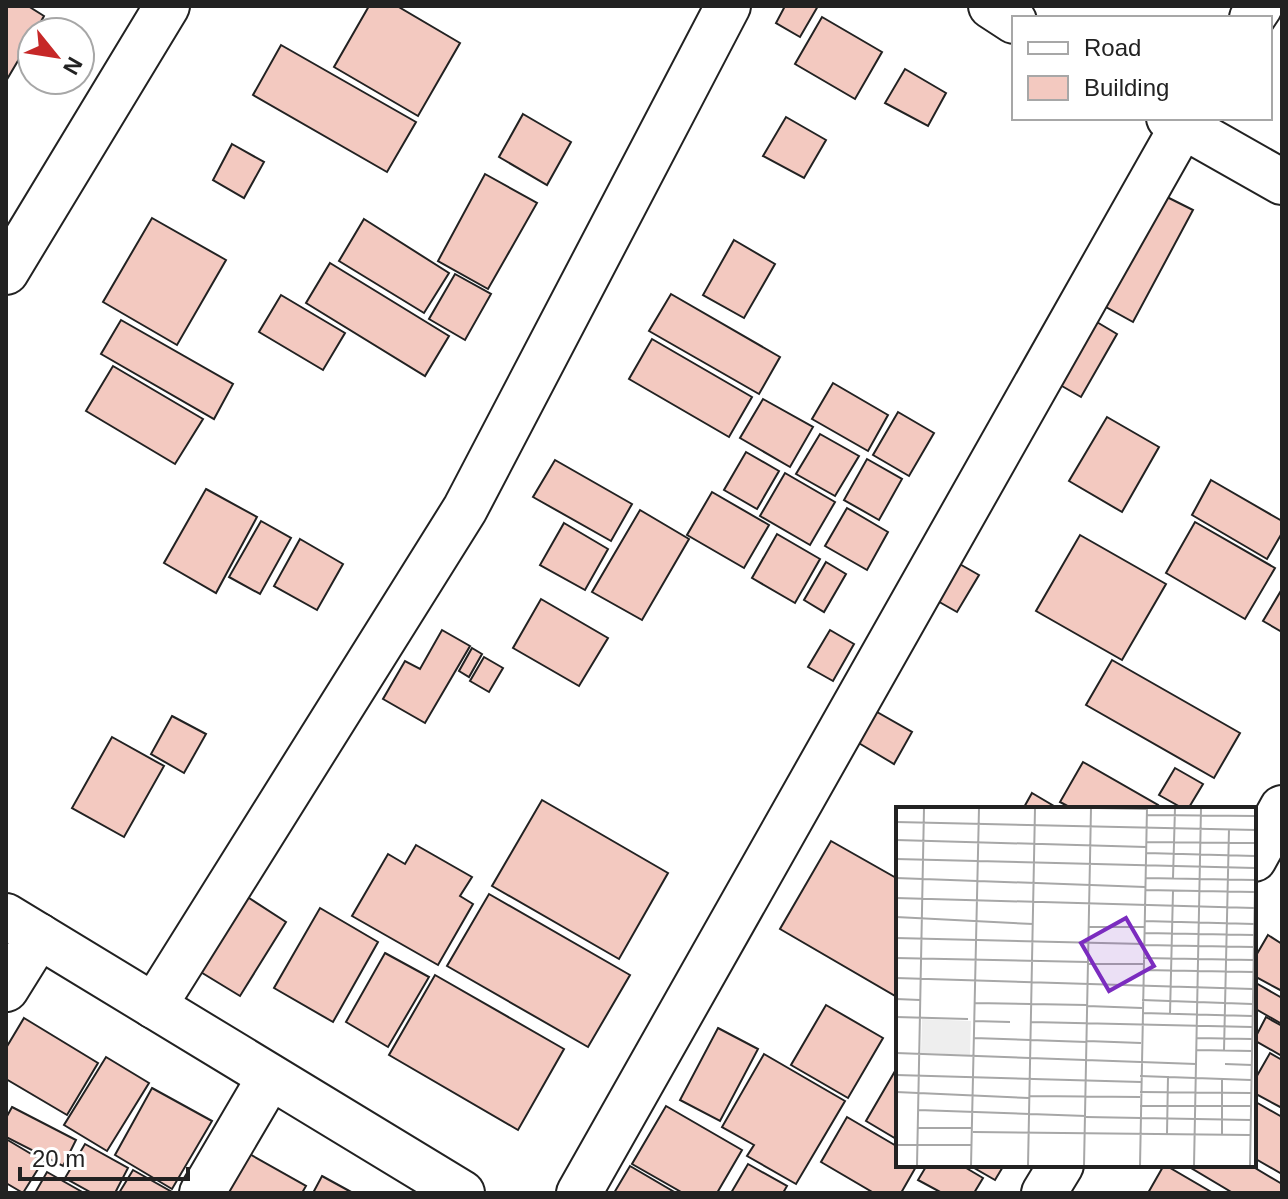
<svg xmlns="http://www.w3.org/2000/svg" width="1288" height="1199" viewBox="0 0 1288 1199" font-family="Helvetica,sans-serif">
<rect width="100%" height="100%" fill="#fff"/>
<!-- building -->
<g fill="#f3c9c0" stroke="#222" stroke-width="2">
<polygon points="6,6 28,6 44,16 35,32 32,32 32,37 6,81"/>
<polygon points="369,6 397,6 460,43 418,116 334,67"/>
<polygon points="785,6 818,6 800,37 776,23"/>
<polygon points="822,17 882,52 855,99 795,64"/>
<polygon points="281,45 416,122 387,172 253,95"/>
<polygon points="905,69 946,93 928,126 885,103"/>
<polygon points="523,114 571,142 547,185 499,157"/>
<polygon points="786,117 826,140 804,178 763,156"/>
<polygon points="232,144 264,162 244,198 213,180"/>
<polygon points="485,174 537,203 488,289 438,261"/>
<polygon points="1157,192 1193,210 1133,322 1097,302"/>
<polygon points="152,218 226,260 177,345 103,302"/>
<polygon points="364,219 449,273 424,313 339,261"/>
<polygon points="734,240 775,264 744,318 703,295"/>
<polygon points="330,263 449,336 425,376 306,303"/>
<polygon points="455,274 491,294 465,340 429,319"/>
<polygon points="671,294 780,357 759,394 649,331"/>
<polygon points="281,295 345,333 323,370 259,332"/>
<polygon points="1085,315 1117,334 1081,397 1048,378"/>
<polygon points="121,320 233,384 214,419 101,354"/>
<polygon points="652,339 752,397 729,437 629,379"/>
<polygon points="113,366 203,419 175,464 86,411"/>
<polygon points="833,383 888,415 868,451 812,419"/>
<polygon points="763,399 813,427 790,467 740,438"/>
<polygon points="898,412 934,433 909,476 873,455"/>
<polygon points="1107,417 1159,447 1122,512 1069,481"/>
<polygon points="820,434 859,456 835,496 796,474"/>
<polygon points="746,452 779,471 757,509 724,490"/>
<polygon points="867,459 902,479 879,520 844,500"/>
<polygon points="555,460 632,504 611,541 533,497"/>
<polygon points="785,473 835,502 810,545 760,516"/>
<polygon points="1211,480 1282,521 1282,533 1267,559 1192,515"/>
<polygon points="206,489 257,517 216,593 164,563"/>
<polygon points="712,492 769,525 744,568 687,535"/>
<polygon points="847,508 888,532 867,570 825,546"/>
<polygon points="640,510 689,539 642,620 592,592"/>
<polygon points="261,521 291,538 260,594 229,577"/>
<polygon points="1195,522 1275,568 1245,619 1166,573"/>
<polygon points="564,523 608,549 585,590 540,565"/>
<polygon points="777,534 820,559 795,603 752,578"/>
<polygon points="1080,535 1166,584 1122,660 1036,611"/>
<polygon points="300,539 343,564 317,610 274,586"/>
<polygon points="949,558 979,575 957,612 927,595"/>
<polygon points="826,562 846,574 824,612 804,600"/>
<polygon points="1282,589 1282,632 1263,621"/>
<polygon points="541,599 608,638 579,686 513,648"/>
<polygon points="442,630 470,646 425,723 383,699 405,661 420,669"/>
<polygon points="830,630 854,644 833,681 808,667"/>
<polygon points="472,648 482,654 469,677 459,671"/>
<polygon points="484,657 503,668 489,692 470,681"/>
<polygon points="1112,660 1240,733 1214,778 1086,705"/>
<polygon points="870,708 912,732 894,764 852,739"/>
<polygon points="172,716 206,734 184,773 151,754"/>
<polygon points="112,737 164,766 124,837 72,808"/>
<polygon points="1083,762 1158,805 1156,809 1073,809 1060,802"/>
<polygon points="1175,768 1203,784 1188,809 1184,809 1159,795"/>
<polygon points="1032,793 1059,809 1023,809"/>
<polygon points="542,800 668,873 619,959 492,886"/>
<polygon points="831,841 898,879 897,997 780,929"/>
<polygon points="416,845 472,877 460,896 473,904 438,965 352,916 388,854 405,864"/>
<polygon points="489,894 630,975 588,1047 447,966"/>
<polygon points="246,896 286,922 240,996 199,971"/>
<polygon points="320,908 378,942 333,1022 274,988"/>
<polygon points="1268,935 1282,944 1282,991 1254,976 1254,959"/>
<polygon points="385,953 429,977 388,1047 346,1022"/>
<polygon points="435,975 564,1049 518,1130 389,1055"/>
<polygon points="1256,983 1282,998 1282,1024 1254,1008 1254,987"/>
<polygon points="826,1005 883,1038 848,1098 791,1065"/>
<polygon points="1266,1017 1282,1026 1282,1056 1254,1040"/>
<polygon points="24,1018 98,1063 67,1115 6,1079 6,1048"/>
<polygon points="718,1028 758,1049 720,1121 680,1100"/>
<polygon points="1270,1053 1282,1060 1282,1108 1254,1093 1254,1081"/>
<polygon points="764,1054 845,1101 796,1184 747,1156 754,1145 722,1127"/>
<polygon points="106,1057 149,1083 107,1151 64,1125"/>
<polygon points="898,1066 898,1140 866,1121"/>
<polygon points="152,1088 212,1121 172,1189 115,1155"/>
<polygon points="1254,1101 1282,1117 1282,1174 1254,1158"/>
<polygon points="666,1106 742,1150 717,1193 683,1193 632,1164"/>
<polygon points="12,1107 76,1140 63,1166 6,1137 6,1118"/>
<polygon points="847,1117 898,1147 898,1165 917,1165 901,1193 874,1193 821,1162"/>
<polygon points="6,1139 43,1161 23,1193 6,1183"/>
<polygon points="85,1144 128,1168 115,1193 92,1193 65,1178"/>
<polygon points="246,1152 306,1186 302,1193 223,1193"/>
<polygon points="748,1164 787,1186 783,1193 731,1193"/>
<polygon points="927,1165 961,1165 983,1178 974,1193 942,1193 918,1180"/>
<polygon points="969,1165 1004,1165 995,1180"/>
<polygon points="1164,1165 1165,1165 1213,1193 1148,1193"/>
<polygon points="1186,1165 1250,1165 1282,1184 1282,1191 1281,1193 1233,1193"/>
<polygon points="630,1166 676,1193 614,1193"/>
<polygon points="133,1170 172,1192 171,1193 119,1193"/>
<polygon points="47,1172 84,1193 35,1193"/>
<polygon points="322,1176 353,1193 313,1193"/>
</g>
<g fill="none" stroke-linecap="round" stroke-linejoin="round">
<!-- minor casing -->
<g stroke="#222" stroke-width="48">
<g id="minor">
<polyline points="991,6 1014,21"/>
<polyline points="1252,18 1260,6"/>
<polyline points="1169,118 1282,182"/>
<polyline points="6,272 167,6"/>
<polyline points="1254,859 1282,808"/>
<polyline points="6,916 462,1193"/>
<polyline points="6,989 39,936"/>
<polyline points="154,1006 465,509 728,6"/>
<polyline points="202,1193 270,1077"/>
<polyline points="579,1193 1187,118"/>
<polyline points="1044,1193 1061,1165"/>
</g>
</g>
<!-- minor -->
<use href="#minor" stroke="#fff" stroke-width="44"/>
</g>
<!-- overview -->
<g transform="translate(896 807)">
<rect width="360" height="360" fill="#fff"/>
<path d="M 26,212 L 75,214 L 74,248 L 25,246 Z" fill="#eee"/>
<path fill="none" stroke="#a7a7a7" stroke-width="2" d="M 201,1 L 251,2M 250,8 L 360,9M 0,15 L 360,23M 0,33 L 250,40M 250,35 L 360,36M 250,46 L 359,49M 0,52 L 359,61M 0,71 L 249,80M 249,71 L 359,73M 277,71 L 279,1M 249,83 L 358,85M 0,91 L 358,101M 0,110 L 137,117M 248,114 L 358,117M 192,120 L 248,120M 248,126 L 358,128M 0,131 L 248,137M 248,138 L 357,140M 0,151 L 192,155M 247,151 L 357,153M 192,157 L 247,157M 247,163 L 357,165M 0,171 L 357,182M 0,192 L 24,193M 246,193 L 356,197M 78,196 L 191,198M 191,199 L 246,201M 246,206 L 356,209M 274,207 L 277,84M 0,210 L 72,212M 78,214 L 114,215M 135,215 L 356,220M 78,231 L 191,235M 300,231 L 356,232M 191,234 L 245,236M 300,243 L 356,244M 328,244 L 333,22M 0,246 L 300,257M 329,257 L 356,258M 0,268 L 245,275M 244,269 L 355,273M 0,285 L 133,291M 244,285 L 355,286M 133,289 L 244,290M 244,299 L 355,299M 22,303 L 190,309M 190,310 L 355,313M 22,321 L 75,321M 77,325 L 354,328M 271,327 L 272,269M 326,328 L 326,273M 0,338 L 76,338M 21,359 L 28,1M 75,359 L 83,1M 132,359 L 139,1M 188,359 L 195,1M 244,359 L 251,1M 298,359 L 305,1M 354,359 L 360,24"/>
<path fill="#7b2cbf" fill-opacity="0.15" stroke="#7b2cbf" stroke-width="4" d="M 230,111 L 258,159 L 213,184 L 185,136 Z"/>
<rect width="360" height="360" fill="none" stroke="#222" stroke-width="4"/>
</g>
<!-- border -->
<rect width="1288" height="1199" fill="none" stroke="#222222" stroke-width="16"/>
<!-- legend -->
<rect x="1012" y="16" width="260" height="104" fill="#ffffff" stroke="#a7a7a7" stroke-width="2"/>
<rect x="1028" y="42" width="40" height="12" fill="#ffffff" stroke="#a7a7a7" stroke-width="2"/>
<text x="1084" y="56" font-size="24" fill="#222222">Road</text>
<rect x="1028" y="76" width="40" height="24" fill="#f3c9c0" stroke="#a7a7a7" stroke-width="2"/>
<text x="1084" y="96" font-size="24" fill="#222222">Building</text>
<!-- north arrow -->
<g transform="translate(56 56) rotate(120)"><circle r="38" fill="#ffffff" stroke="#a7a7a7" stroke-width="2"/>
<path d="M0-6L14 30L0 20L-14 30Z" fill="#c62828"/>
<text y="-12" font-size="22" font-weight="bold" text-anchor="middle" fill="#222222">N</text>
</g>
<!-- scale -->
<path d="M20 1167v12h168v-12" fill="none" stroke="#222222" stroke-width="4"/>
<text x="32" y="1167" font-size="24" fill="#222222" stroke="#ffffff" stroke-width="6" paint-order="stroke">20 m</text>
</svg>
